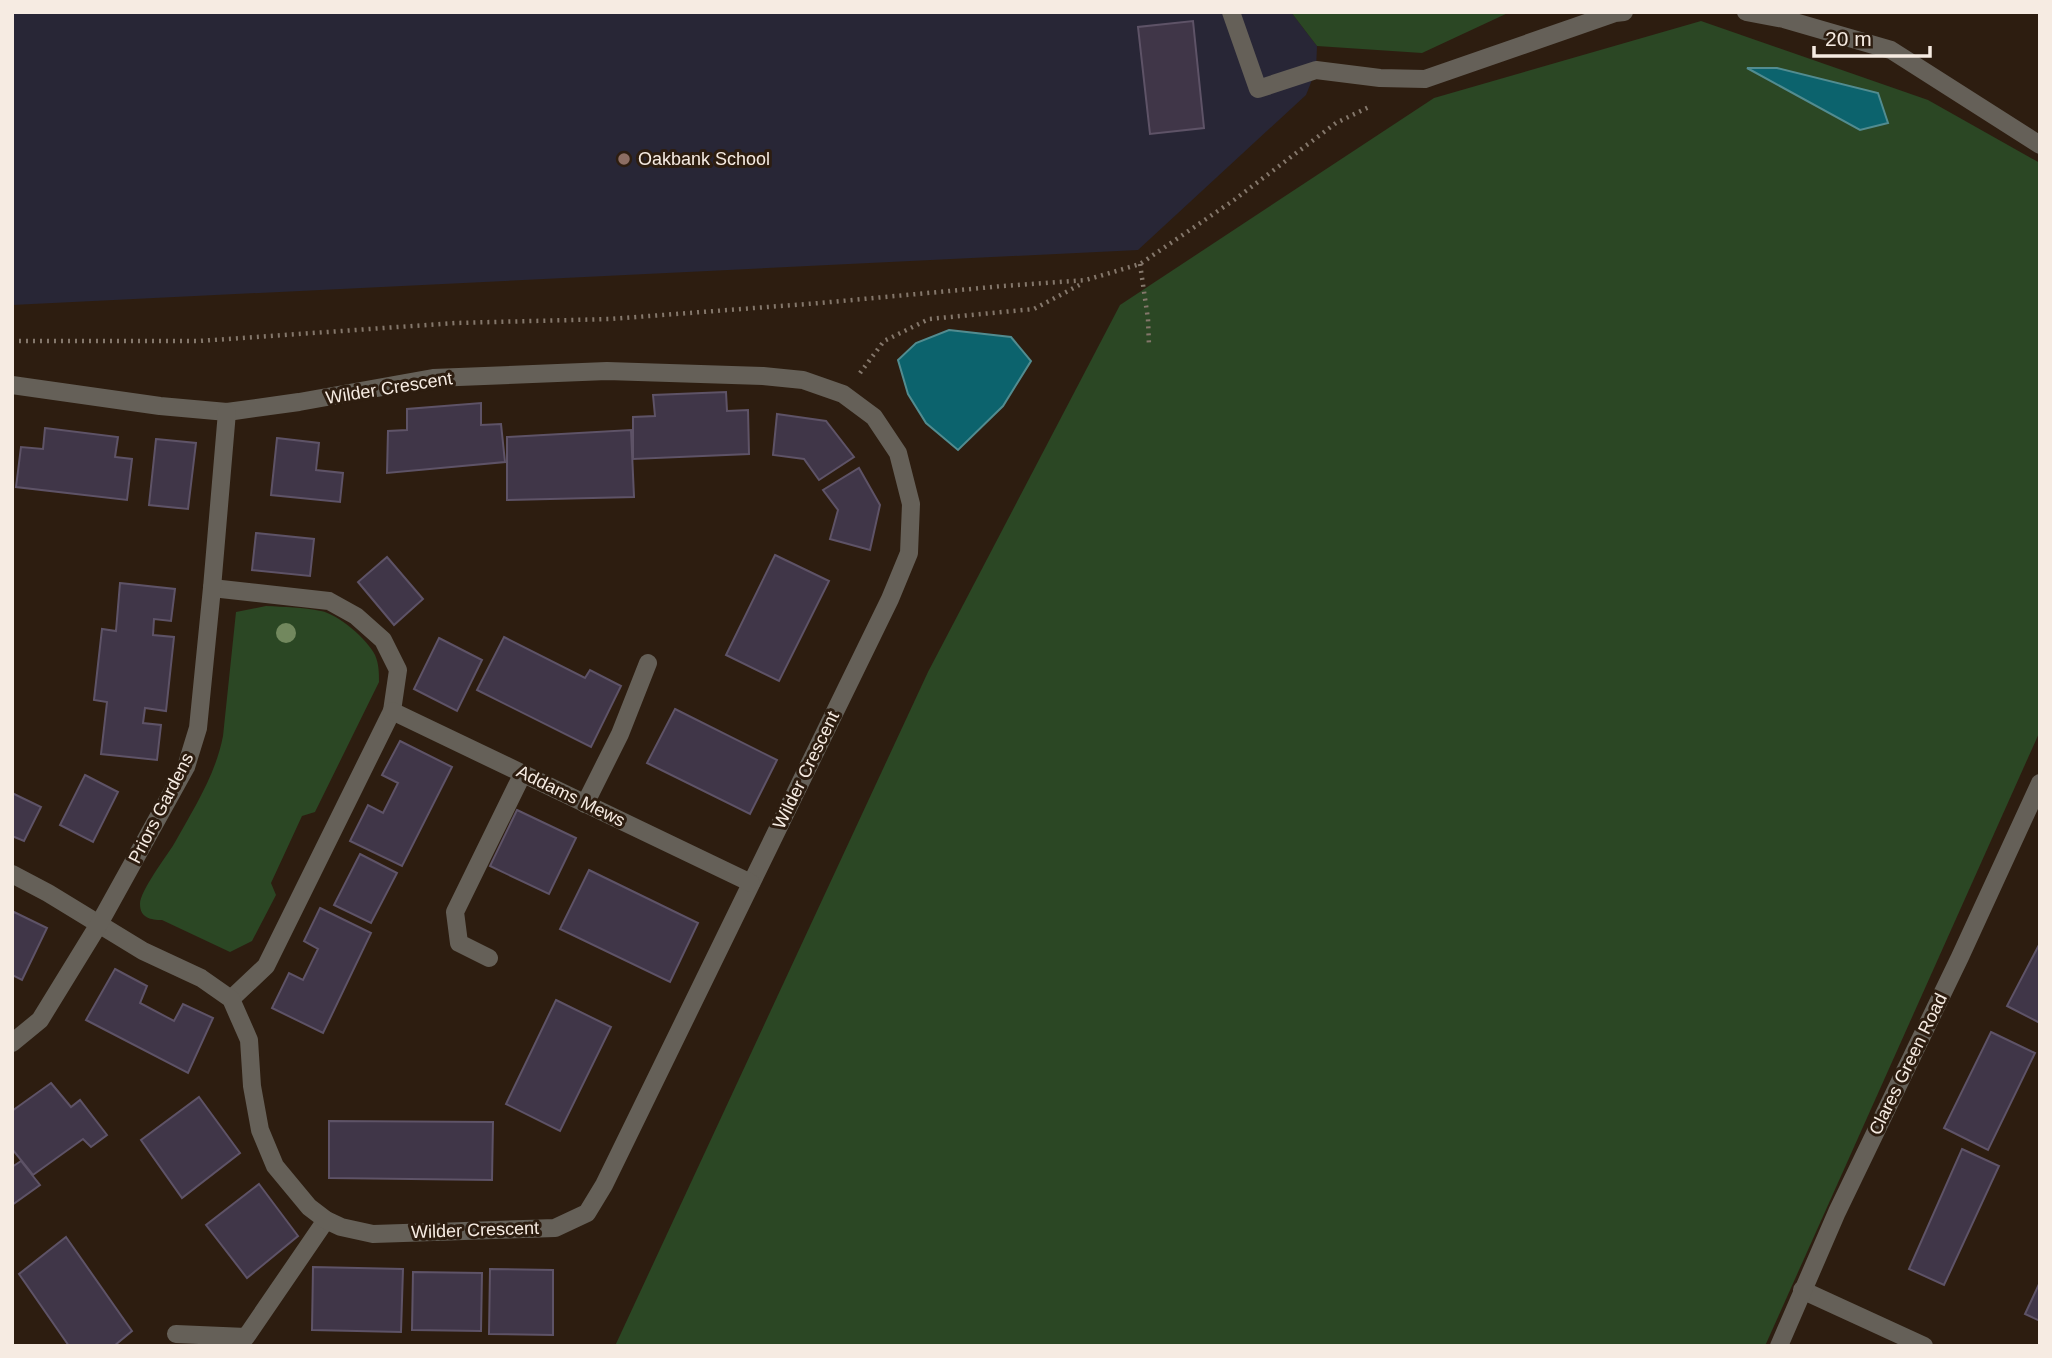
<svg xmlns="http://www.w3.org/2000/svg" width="2052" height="1358" viewBox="0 0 2052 1358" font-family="Arial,sans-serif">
<rect width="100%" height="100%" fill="#2d1d10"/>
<!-- education -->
<polygon fill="#282636" points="12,12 1291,12 1317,46 1316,70 1306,95 1138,250 12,305"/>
<!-- green -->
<g fill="#2b4724">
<polygon points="1291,12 1510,12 1422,53 1317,46"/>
<polygon points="1701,21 1928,100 2040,163 2040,731 1765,1346 615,1346 928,672 1120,305 1434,98"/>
<path d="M 266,606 C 284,607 303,607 321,611 C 338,614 368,640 375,655 C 379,664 379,673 379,682 L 315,812 L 302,816 L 271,883 L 276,895 L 252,941 L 230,952 L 162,920 C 151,920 140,918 140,904 C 140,891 166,857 174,844 C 193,810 216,774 223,736 L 236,612 Z"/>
</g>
<!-- water -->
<g fill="#0c636d" stroke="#528c90" stroke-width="2">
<polygon points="1747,68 1777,68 1878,93 1888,123 1860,130"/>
<polygon points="949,330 1011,337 1031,361 1003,406 958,450 926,423 908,394 898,360 916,343"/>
</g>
<!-- building -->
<g fill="#403648" stroke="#5e5367" stroke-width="2">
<polygon points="1193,21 1204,128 1150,134 1138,27"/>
<polygon points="726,392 727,411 748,410 749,454 633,459 633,417 655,416 653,395"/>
<polygon points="481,403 481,425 501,424 505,462 387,473 388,431 407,430 407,409"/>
<polygon points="777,414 826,421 854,457 819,480 804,459 773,455"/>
<polygon points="45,428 118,437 115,457 132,459 127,500 16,487 21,447 43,449"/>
<polygon points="631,430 634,497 507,500 507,437"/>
<polygon points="277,438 319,443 316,470 343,473 340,502 271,495"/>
<polygon points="156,439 196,443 188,509 149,505"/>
<polygon points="859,468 880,505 870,550 830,539 838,510 823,490"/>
<polygon points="256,533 314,539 310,576 252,570"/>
<polygon points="775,555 829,581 779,681 726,655"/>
<polygon points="387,557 423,599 394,625 358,582"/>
<polygon points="120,583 175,589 171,621 154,619 153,635 174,637 166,711 145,708 143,723 161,725 157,760 101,754 107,702 94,700 102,629 116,631"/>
<polygon points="504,637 585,678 590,670 621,686 591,747 477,690"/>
<polygon points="439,638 482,660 457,711 414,689"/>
<polygon points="675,709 777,760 750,814 647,763"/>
<polygon points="400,741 452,767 402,866 350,841 368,805 383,813 398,783 382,775"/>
<polygon points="85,775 118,792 93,842 60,825"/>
<polygon points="12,793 41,807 24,841 12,836"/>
<polygon points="517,810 576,838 549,894 490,866"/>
<polygon points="360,854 397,873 371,923 334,905"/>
<polygon points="589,870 698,923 670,982 560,929"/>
<polygon points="320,908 371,933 323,1033 272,1008 289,973 303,980 318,949 304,941"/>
<polygon points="14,912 47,928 22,980 12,975 12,917"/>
<polygon points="2040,943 2040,1023 2007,1006"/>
<polygon points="115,969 147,986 140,1003 174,1021 183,1004 213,1018 188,1073 86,1020"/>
<polygon points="556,1000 611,1027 560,1131 506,1104"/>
<polygon points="1991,1032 2035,1053 1988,1150 1944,1128"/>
<polygon points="51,1083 71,1107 80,1100 107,1135 91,1147 83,1139 33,1175 12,1149 12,1111"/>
<polygon points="199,1097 240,1153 182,1198 141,1140"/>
<polygon points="329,1121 493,1122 492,1180 329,1178"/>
<polygon points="1962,1149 1999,1166 1944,1285 1909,1269"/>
<polygon points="21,1161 40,1185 12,1205 12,1167"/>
<polygon points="259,1184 298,1236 247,1278 206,1225"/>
<polygon points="66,1237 132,1331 114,1346 69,1346 19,1274"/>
<polygon points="313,1267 403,1269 401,1332 312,1330"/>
<polygon points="490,1269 553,1270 553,1335 489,1334"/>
<polygon points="413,1272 482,1273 481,1331 412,1330"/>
<polygon points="2040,1282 2040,1321 2025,1314"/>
</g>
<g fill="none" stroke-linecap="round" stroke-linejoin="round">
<!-- path -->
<g stroke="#84776b" stroke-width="4.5" stroke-dasharray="2 5" stroke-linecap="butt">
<polyline points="1140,264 1148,319 1149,346"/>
<polyline points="12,341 199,341 455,323 610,319 820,303 1003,286 1086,280 1140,264 1234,200 1336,123 1371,106"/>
<polyline points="860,373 884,341 929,319 1034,309 1083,283"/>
</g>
<!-- service -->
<g stroke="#656058" stroke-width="18">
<polyline points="1231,12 1258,89 1316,70 1380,78 1425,79 1615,13 1624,12"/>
<polyline points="1746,12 1784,19 1891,50 2040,145"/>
<polyline points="212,588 329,601 356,616 383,640 398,670 392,711 266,966 231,999"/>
<polyline points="585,804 620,734 648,663"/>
<polyline points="489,958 459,943 455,912 523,773"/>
<polyline points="176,1334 246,1337 326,1220"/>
</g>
<!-- minor -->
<g stroke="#656058" stroke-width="18">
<polyline points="12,385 160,406 227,412 299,402 433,378 607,371 763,376 803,380 843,394 874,417 898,453 911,504 909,553 890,599 604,1185 587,1213 555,1228 373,1234 341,1227 326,1220 309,1207 275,1166 260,1130 252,1086 249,1040 231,999 201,978 143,951 48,893 12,874"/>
<polyline points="392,711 751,883"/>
<polyline points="12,1043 40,1020 99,924 186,767 198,728 212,588 227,412"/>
<polyline points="1802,1290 1924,1346"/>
<polyline points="1779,1346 1837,1212 1960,957 2040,783"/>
</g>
</g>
<!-- trees -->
<circle fill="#72885e" cx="286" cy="633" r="10"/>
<!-- markers -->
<circle fill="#8d6e63" stroke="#2d1d10" stroke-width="2.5" cx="624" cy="159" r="7"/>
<g text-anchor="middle" stroke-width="6" stroke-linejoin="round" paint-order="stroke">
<!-- poi labels -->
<g font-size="18" fill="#f6ebe2" stroke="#2d1d10" text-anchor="start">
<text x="638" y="165">Oakbank School</text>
</g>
<!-- street labels -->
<g font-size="18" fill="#f6ebe2" stroke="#2d1d10">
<text transform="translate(389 388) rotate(-9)" y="6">Wilder Crescent</text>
<text transform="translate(806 770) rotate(-64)" y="6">Wilder Crescent</text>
<text transform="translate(571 796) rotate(26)" y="6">Addams Mews</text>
<text transform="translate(161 808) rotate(-63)" y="6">Priors Gardens</text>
<text transform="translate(1908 1064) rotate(-64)" y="6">Clares Green Road</text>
<text transform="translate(475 1230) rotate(-2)" y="6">Wilder Crescent</text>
</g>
</g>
<!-- border -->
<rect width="2052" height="1358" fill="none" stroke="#f6ebe2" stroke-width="28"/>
<!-- scale -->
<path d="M1814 46v10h116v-10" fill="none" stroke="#f6ebe2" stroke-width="3.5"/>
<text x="1825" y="46" font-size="21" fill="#f6ebe2" stroke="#2d1d10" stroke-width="5" paint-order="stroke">20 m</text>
</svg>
